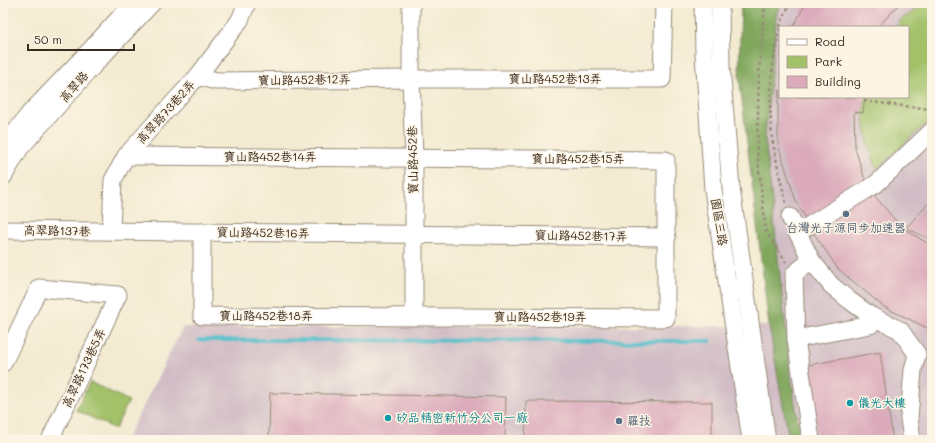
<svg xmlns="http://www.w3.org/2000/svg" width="935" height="443" viewBox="0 0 935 443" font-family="Mali,'LXGW WenKai TC',sans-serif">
<rect width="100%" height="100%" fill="#fcf5e5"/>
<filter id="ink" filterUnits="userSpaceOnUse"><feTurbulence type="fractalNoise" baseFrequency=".025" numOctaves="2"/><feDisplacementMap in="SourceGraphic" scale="8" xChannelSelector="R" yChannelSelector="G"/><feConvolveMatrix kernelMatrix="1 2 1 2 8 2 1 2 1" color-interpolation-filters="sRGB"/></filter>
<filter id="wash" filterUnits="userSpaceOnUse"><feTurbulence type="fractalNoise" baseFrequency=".012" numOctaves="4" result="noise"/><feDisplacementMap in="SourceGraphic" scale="16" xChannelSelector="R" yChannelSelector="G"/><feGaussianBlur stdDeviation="0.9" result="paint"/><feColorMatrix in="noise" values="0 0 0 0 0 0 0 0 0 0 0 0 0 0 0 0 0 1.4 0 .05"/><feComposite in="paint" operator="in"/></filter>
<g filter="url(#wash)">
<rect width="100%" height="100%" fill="#f3ebd1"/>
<!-- industrial -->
<path fill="#d2bdc6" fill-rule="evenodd" d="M 741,3 L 932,3 L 932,440 L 126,440 L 183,327 L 769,326 L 739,75 ZM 780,27 L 908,27 L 908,97 L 780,97 Z"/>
<!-- green -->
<g fill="#a2c169" stroke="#6e7644">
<polygon points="925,3 932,3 932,102 929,112 931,119 877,169 868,145 863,113 865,97 908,97 908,27 896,27 901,20"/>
<polygon points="90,382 129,401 115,429 76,410"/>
</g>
<!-- forest -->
<polygon fill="#81a75d" stroke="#5e683e" points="741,3 782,3 777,12 765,137 791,377 801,440 789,440 769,326 739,75"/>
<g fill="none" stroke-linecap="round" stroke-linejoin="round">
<!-- stream -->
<polyline stroke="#4fbcc9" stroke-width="4" points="199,340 710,341"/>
</g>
<g id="blocks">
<!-- building -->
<g fill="#dbaabb">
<polygon points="806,3 900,3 878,27 793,27"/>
<polygon points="779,90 780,90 780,97 865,97 863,113 854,112 855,148 865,180 875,196 901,227 932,246 932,328 925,327 884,307 838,269 813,232 796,201 778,145 778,101"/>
<polygon points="932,199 932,240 906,228"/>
<polygon points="880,352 893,440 818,440 808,365"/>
<polygon points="270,393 506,397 505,440 269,440"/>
<polygon points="526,401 712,402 712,440 525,440"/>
</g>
</g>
</g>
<g filter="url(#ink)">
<use href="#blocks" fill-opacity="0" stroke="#978a78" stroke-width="1"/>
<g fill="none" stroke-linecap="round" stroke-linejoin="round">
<!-- minor casing -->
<g stroke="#978a78" stroke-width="19">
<g id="minor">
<polyline points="411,3 411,79 414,158 414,317"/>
<polyline points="703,3 704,54 713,189 751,440"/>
<polyline points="720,3 721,66 731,188 767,440"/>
<polyline points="198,76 216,81 411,79 662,79 664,3"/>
<polyline points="3,148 30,113 94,46 133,3"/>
<polyline points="126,156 666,160 666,318 202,316 202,232"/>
<polyline points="3,177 20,148 92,67 152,3"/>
<polyline points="790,217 811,260 831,285 849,300 871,316 900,330 917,354 913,370 909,418 912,440"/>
<polyline points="3,230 667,237"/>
<polyline points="111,231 113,180 126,156 165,112 198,76 240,20 247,3"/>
<polyline points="797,233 876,184 932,131"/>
<polyline points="796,339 870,325 871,316"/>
<polyline points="3,363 39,288 118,295 50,440"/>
<polyline points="811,440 796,339 794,274 811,260"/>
</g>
</g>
<!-- path -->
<g stroke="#978a78" stroke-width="2.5" stroke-dasharray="3 3" stroke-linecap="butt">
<polyline points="765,3 759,74 757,151 766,232 786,262"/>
<polyline points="780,27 782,21 790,3"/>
<polyline points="780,28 773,61 770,104 772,138 780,178 786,203"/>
<polyline points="864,101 903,106 932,109"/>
</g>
<!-- minor -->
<use href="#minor" stroke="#fff" stroke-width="17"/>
</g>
</g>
<!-- markers -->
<g fill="#5c6f8a" stroke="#fcf5e5" stroke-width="1.5">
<circle cx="846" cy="214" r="4"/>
<circle cx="619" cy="421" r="4"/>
</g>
<g fill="#0f9aa8" stroke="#fcf5e5" stroke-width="1.5">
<circle cx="850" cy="403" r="4"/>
<circle cx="388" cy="418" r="4"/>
</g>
<g text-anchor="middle" stroke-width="3" stroke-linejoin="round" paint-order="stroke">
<!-- street labels -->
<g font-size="12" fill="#3b2a1e" stroke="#fcf5e5">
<text x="555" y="83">寶山路452巷13弄</text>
<text transform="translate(304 80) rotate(-1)" y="4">寶山路452巷12弄</text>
<text transform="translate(74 87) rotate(-49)" y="4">高翠路</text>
<text transform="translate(166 112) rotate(-48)" y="4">高翠路73巷2弄</text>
<text x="270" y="161">寶山路452巷14弄</text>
<text x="578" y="163">寶山路452巷15弄</text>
<text transform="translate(413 160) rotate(-91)" y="4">寶山路452巷</text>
<text transform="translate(719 222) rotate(81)" y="4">園區三路</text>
<text transform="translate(57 231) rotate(1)" y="4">高翠路137巷</text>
<text transform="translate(263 233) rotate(1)" y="4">寶山路452巷16弄</text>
<text transform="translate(581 236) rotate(1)" y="4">寶山路452巷17弄</text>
<text x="266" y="320">寶山路452巷18弄</text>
<text x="540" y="321">寶山路452巷19弄</text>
<text transform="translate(84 368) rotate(-65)" y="4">高翠路173巷5弄</text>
</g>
<!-- service labels -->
<g font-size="12" fill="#4e5e75" stroke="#fcf5e5">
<text x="846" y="232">台灣光子源同步加速器</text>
<text x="627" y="425" text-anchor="start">羅技</text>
</g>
<!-- culture labels -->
<g font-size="12" fill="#0d838f" stroke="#fcf5e5" text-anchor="start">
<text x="858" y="407">儀光大樓</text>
<text x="396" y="422">矽品精密新竹分公司一廠</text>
</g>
</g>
<!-- margin -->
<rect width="935" height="443" fill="none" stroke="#fcf5e5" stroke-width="16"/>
<!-- legend -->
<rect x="779" y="26" width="130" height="72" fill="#fcf5e5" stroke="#afa495"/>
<rect x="787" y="39" width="20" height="6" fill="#ffffff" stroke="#afa495"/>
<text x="815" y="46" font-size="12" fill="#3b2a1e">Road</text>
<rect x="787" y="56" width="20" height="12" fill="#a2c169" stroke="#afa495"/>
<text x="815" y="66" font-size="12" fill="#3b2a1e">Park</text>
<rect x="787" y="76" width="20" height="12" fill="#dbaabb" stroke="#afa495"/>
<text x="815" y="86" font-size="12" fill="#3b2a1e">Building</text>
<!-- scale -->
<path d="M28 44v6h106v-6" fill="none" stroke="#3b2a1e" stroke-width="2"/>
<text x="34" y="44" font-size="12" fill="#3b2a1e" stroke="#fcf5e5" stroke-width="3" paint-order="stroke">50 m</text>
</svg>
